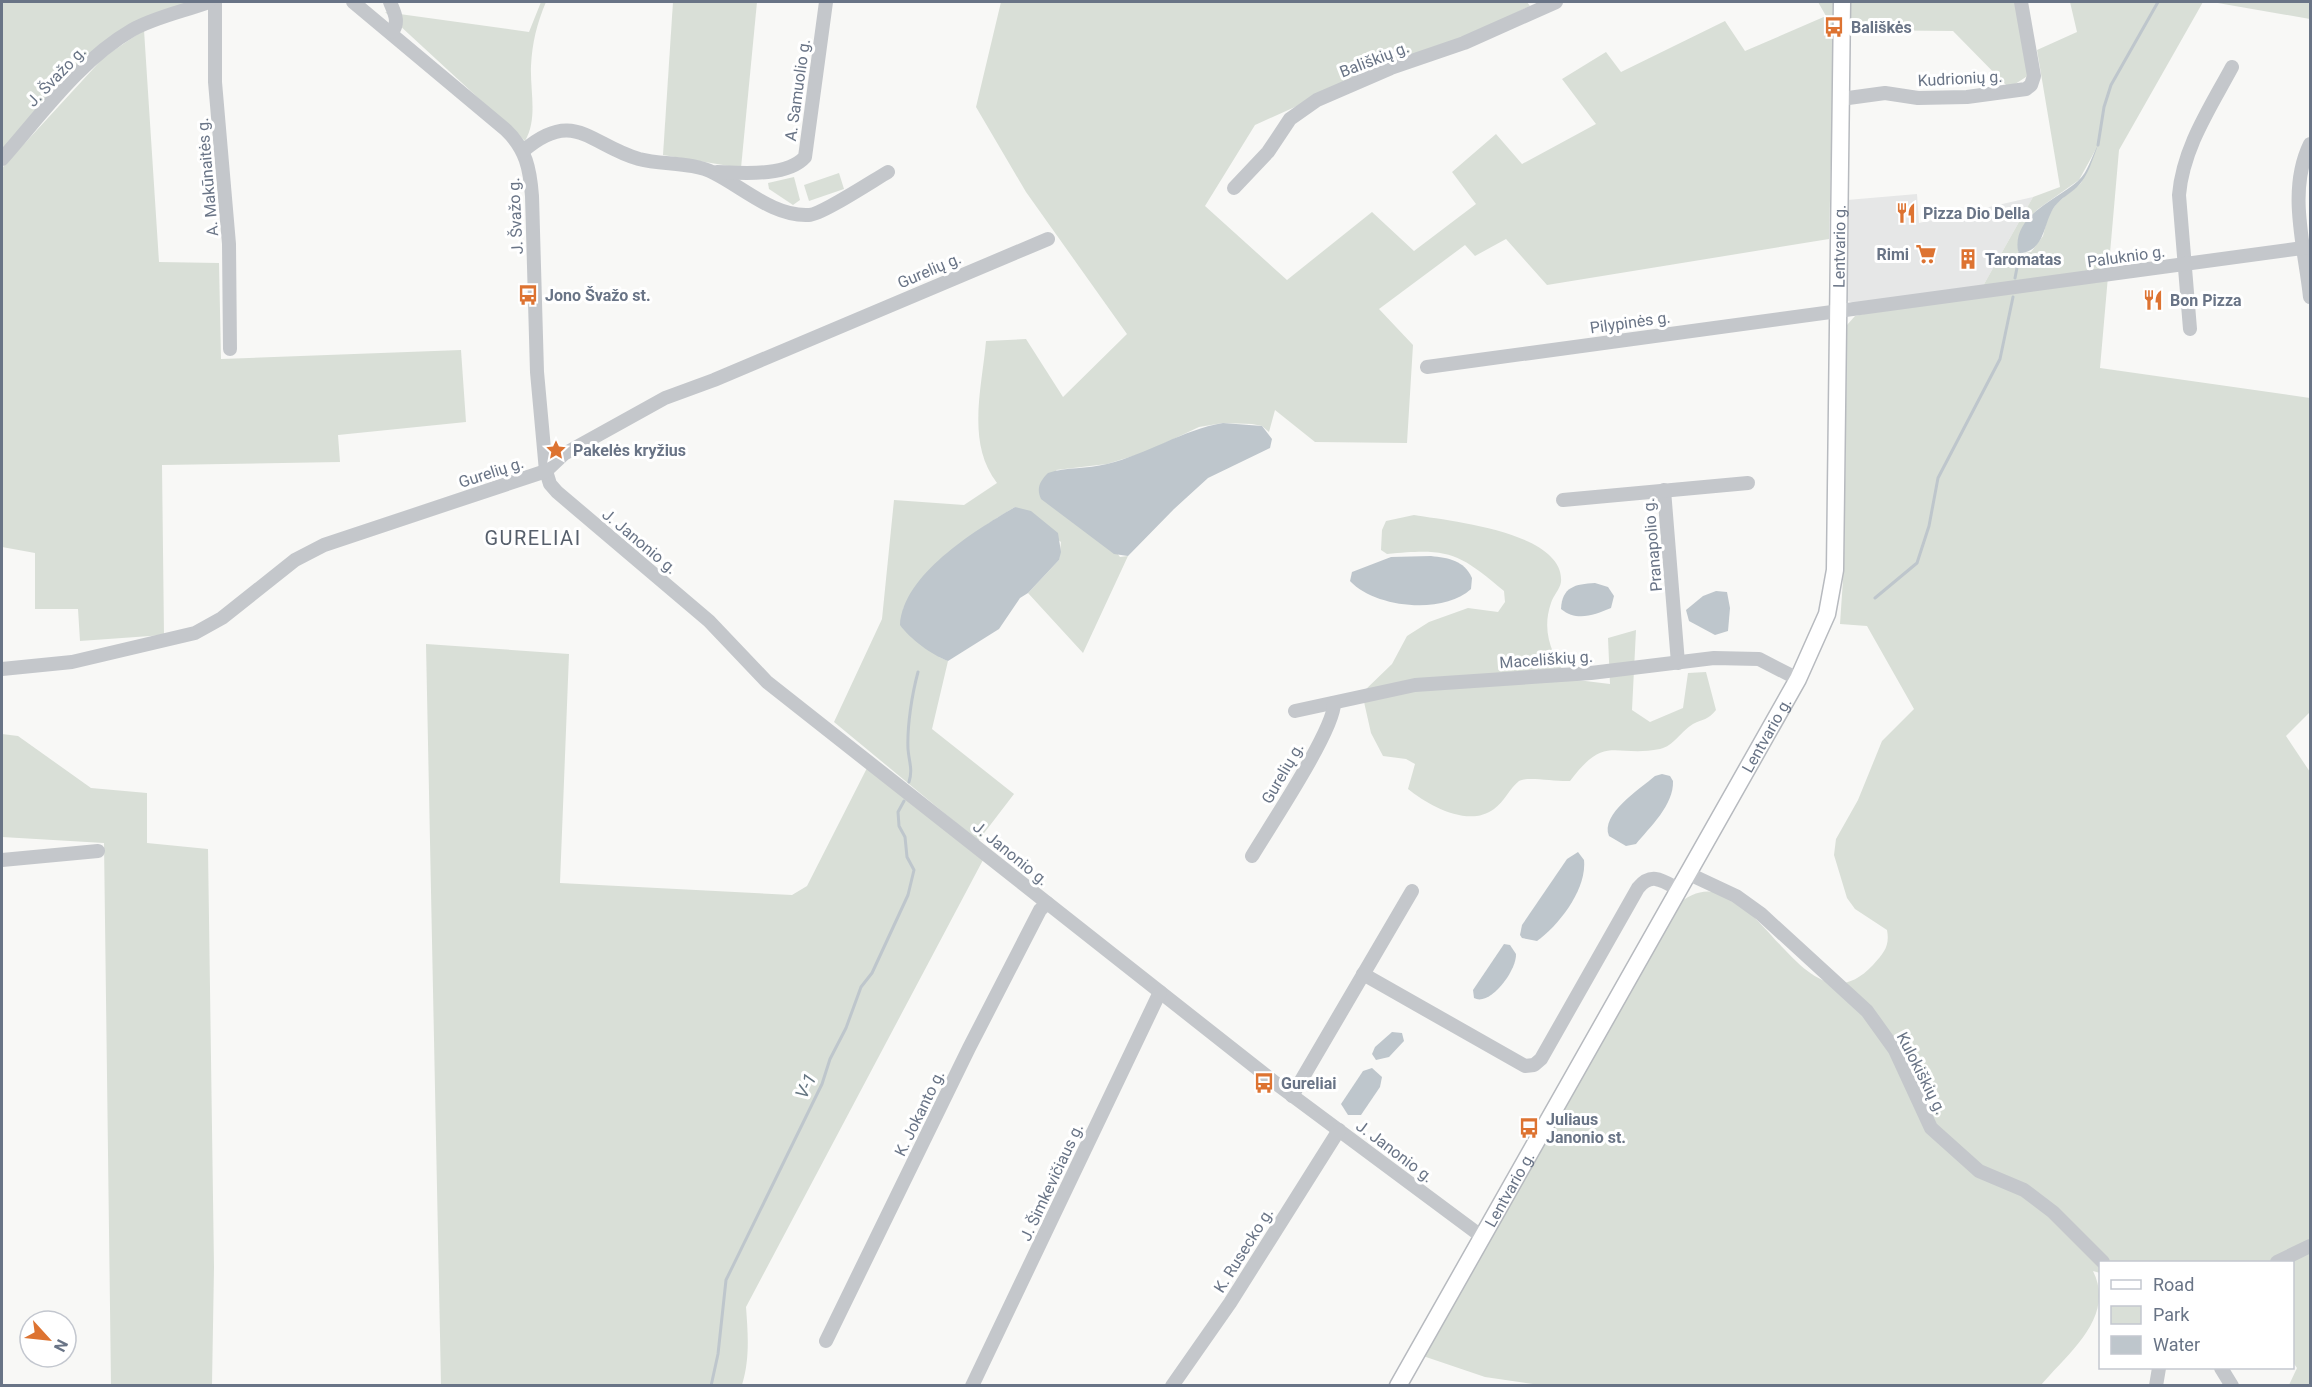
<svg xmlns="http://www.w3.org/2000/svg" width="2312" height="1387" viewBox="0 0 2312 1387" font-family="Roboto,sans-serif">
<rect width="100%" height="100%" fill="#f8f8f6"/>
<!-- built -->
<polygon fill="#e6e7e7" points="1917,194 1919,223 2033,197 1983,286 1853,303 1848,301 1845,295 1847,200"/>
<!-- green -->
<g fill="#d9dfd7" fill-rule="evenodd">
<polygon points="2,2 196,2 135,24 2,150"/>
<path d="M 541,2 L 546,2 C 537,23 532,43 531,66 C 530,91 538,119 525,141 L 385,12 L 529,32 Z"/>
<polygon points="673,2 757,2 741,168 663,155"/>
<path d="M 1001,2 L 1527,2 L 1530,6 L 1456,42 L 1388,65 L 1255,125 L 1205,206 L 1287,280 L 1372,212 L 1414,251 L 1476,204 L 1452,172 L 1496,134 L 1522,164 L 1596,124 L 1562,79 L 1606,52 L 1621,72 L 1725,21 L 1745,51 L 1826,16 L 1818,2 L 1835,2 L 1829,239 L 1547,285 L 1506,239 L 1475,256 L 1465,245 L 1379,309 L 1413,345 L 1407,443 L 1315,442 L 1275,410 L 1269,432 L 1262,426 L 1252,424 L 1223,423 L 1199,427 L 1146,452 L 1107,464 L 1056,470 L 1120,557 L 1128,556 L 1083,653 L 1028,593 L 1059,560 L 1061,542 L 1015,507 C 970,534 930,562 903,609 L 939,657 L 948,661 L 932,729 L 1014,794 L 978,841 L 834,722 L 882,619 L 894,500 L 964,505 L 997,483 C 966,443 982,388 986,341 L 1026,339 L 1063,397 L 1127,334 L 1026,192 L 976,107 Z"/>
<polygon points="1849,2 2017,2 2029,75 2009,88 1953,31 1847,30"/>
<path d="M 2070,2 L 2203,2 L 2119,150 L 2100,368 L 2310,398 L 2310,712 L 2286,736 L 2310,772 L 2310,1385 L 2289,1385 L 2297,1368 L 2292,1361 L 2292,1262 L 2100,1262 L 2100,1273 L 2093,1271 C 2116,1317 2068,1353 2041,1385 L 1540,1385 L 1485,1377 L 1423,1356 L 1675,907 C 1751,834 1798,1045 1873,965 C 1884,953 1890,946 1887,930 L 1855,909 L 1847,898 L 1834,855 L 1836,839 L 1858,800 L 1882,741 L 1914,709 L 1867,626 L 1840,624 L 1844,565 L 1847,325 L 1855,316 L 1983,286 L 2033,197 L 2060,187 L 2037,50 L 2077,32 ZM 2096,149 L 2081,183 L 2057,203 L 2048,216 L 2043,236 L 2031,252 L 2022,253 L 2018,251 L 2027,221 L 2038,209 L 2079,180 Z"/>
<polygon points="2212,2 2310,2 2310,19"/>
<polygon points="144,30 159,262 219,263 221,359 461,350 466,422 338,435 340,462 162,465 164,635 80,641 78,609 35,609 35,553 2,547 2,168 104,57"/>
<polygon points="839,173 844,189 809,201 804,185"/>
<polygon points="794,177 800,200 793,205 769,189 768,183"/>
<path d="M 1414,515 C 1450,521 1565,532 1561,582 C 1560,589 1553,596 1551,603 C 1541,632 1552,656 1569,679 L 1610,684 L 1608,638 L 1636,630 L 1632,710 L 1650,722 L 1683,708 L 1688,673 L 1706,672 L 1716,710 C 1708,720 1703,719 1693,724 C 1681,731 1674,746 1660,749 C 1614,758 1606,733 1570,781 C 1557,782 1526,776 1519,781 C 1510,788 1504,802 1494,809 C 1469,828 1429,806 1408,789 L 1415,764 L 1406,759 L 1383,756 L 1371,733 L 1362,693 L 1392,664 L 1407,636 L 1429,622 L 1468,608 L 1498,612 L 1505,602 L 1504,591 C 1458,552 1448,548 1387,554 L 1381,550 L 1382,530 L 1386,521 Z"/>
<path d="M 426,644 L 569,654 L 560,883 L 792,895 L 807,886 L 867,768 L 983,860 L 746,1307 C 748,1334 750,1359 742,1385 L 441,1385 Z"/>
<polygon points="2,734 18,736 91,788 147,793 147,843 208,849 214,1267 212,1385 111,1385 104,843 2,837"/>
</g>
<!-- water -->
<g fill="#bec6cc">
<path d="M 2098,145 C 2093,158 2088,177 2077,187 C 2070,194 2061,198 2055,206 C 2043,222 2046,249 2022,253 L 2018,251 C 2012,215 2057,200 2078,181 C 2088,172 2092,156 2098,145 Z"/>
<path d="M 1223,423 L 1262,426 L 1272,439 L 1270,448 L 1208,478 L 1174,509 L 1128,556 L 1114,554 L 1041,499 C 1036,488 1040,481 1048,473 C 1066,467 1087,469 1107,464 C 1148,454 1182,430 1223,423 Z"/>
<path d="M 1015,507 L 1031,511 L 1058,533 L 1061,552 L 1059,560 L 1028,593 L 1020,598 L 999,629 L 948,661 C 932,655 910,639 900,625 C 903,574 976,530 1015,507 Z"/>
<path d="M 1431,556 C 1448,558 1464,560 1472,578 L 1471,589 C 1443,615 1375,608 1350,581 L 1352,572 L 1391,557 Z"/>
<path d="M 1595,583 L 1608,587 L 1614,596 L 1611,608 C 1594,615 1577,622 1561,609 C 1562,587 1575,584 1595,583 Z"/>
<polygon points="1716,591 1727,592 1730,608 1728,631 1715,635 1689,621 1686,610 1703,596"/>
<path d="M 1662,774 L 1670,776 L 1673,781 C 1674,805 1650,827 1636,844 L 1626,846 L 1609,836 C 1600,814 1640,789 1655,776 Z"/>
<path d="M 1578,852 L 1584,860 C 1587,889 1559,925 1537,941 L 1522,938 L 1520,935 L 1522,925 L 1567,859 Z"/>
<path d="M 1504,944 L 1510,945 L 1516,954 C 1517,970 1490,1007 1474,998 L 1473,990 Z"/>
<polygon points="1392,1032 1402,1033 1404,1041 1389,1057 1376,1060 1372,1054 1375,1047"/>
<polygon points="1372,1068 1382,1077 1380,1087 1361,1115 1348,1115 1341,1104 1363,1071"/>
</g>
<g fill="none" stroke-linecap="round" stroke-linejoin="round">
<!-- stream -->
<g stroke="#bec6cc" stroke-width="3">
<polyline points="2098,145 2104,107 2111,85 2158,2"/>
<polyline points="2015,278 2020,252"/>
<polyline points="1875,598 1917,563 1929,526 1938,478 2000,359 2013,297"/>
<path d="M 909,782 C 913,769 909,762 908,749 C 907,726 912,694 918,672"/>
<polyline points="711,1386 718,1354 726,1280 822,1084 830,1059 846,1028 861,987 872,973 908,895 914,870 907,857 905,837 899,826 898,812 904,801"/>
</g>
<!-- major casing -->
<g stroke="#b7babf" stroke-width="19">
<g id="major">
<path id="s1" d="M 1398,1386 L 1798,679 L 1827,614 L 1835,570 L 1842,2"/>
</g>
</g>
<!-- minor -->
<g stroke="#c4c7cb" stroke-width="14">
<polyline points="215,2 215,82 229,244 230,349"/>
<path d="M 353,2 L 506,130 C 526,149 530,169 532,196 L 537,372 L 546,471 L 550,484 L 557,492 L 709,621 L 767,682 L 1278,1085 L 1481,1236"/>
<path d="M 390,2 C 394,12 400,22 392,32"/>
<polyline points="1841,99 1885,93 1918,98 1967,97 2026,89 2031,85 2034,76 2021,2"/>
<path d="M 2310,144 C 2287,191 2305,248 2310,297"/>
<path d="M 523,151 C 574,107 590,145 639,159 C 662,165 693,162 714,173 C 744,188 774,217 809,215 C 821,215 874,180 888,172"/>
<path d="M 2,159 C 41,115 80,60 132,30 C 155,17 185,11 209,2"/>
<path d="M 717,172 C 742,173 787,177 805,157 L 826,2"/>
<polyline points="1234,188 1268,152 1290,119 1317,100 1391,68 1464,43 1556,2"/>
<path d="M 2190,329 L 2179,195 C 2183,148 2210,108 2232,67"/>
<polyline points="1427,367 2310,247"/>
<polyline points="1664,490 1678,663"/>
<polyline points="1563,500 1748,483"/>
<polyline points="2,669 72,662 195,633 222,618 295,560 324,545 546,471 564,454 665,398 714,380 1048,239"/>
<polyline points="1295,711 1415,685 1591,673 1714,658 1759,659 1798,679"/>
<path d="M 1252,856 C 1268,829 1335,729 1334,703"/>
<polyline points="2,860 98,851"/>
<polyline points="1687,873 1736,896 1761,914 1867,1011 1895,1050 1931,1128 1979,1171 2024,1190 2053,1212 2103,1262"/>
<path d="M 1363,974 L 1525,1066 L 1534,1065 L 1541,1059 L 1638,888 C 1651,872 1662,880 1678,889"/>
<polyline points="1292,1096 1412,891"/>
<polyline points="2277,1262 2310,1246"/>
<polyline points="826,1341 969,1048 1040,910 1047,903"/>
<polyline points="2221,1368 2232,1386"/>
<polyline points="972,1386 1160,992"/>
<polyline points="1172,1386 1230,1303 1339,1130"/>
<polyline points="2156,1386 2159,1368"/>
</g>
<!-- major -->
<use href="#major" stroke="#fff" stroke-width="16"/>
</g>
<!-- icons -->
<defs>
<g id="bus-bare" transform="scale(1.62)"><path d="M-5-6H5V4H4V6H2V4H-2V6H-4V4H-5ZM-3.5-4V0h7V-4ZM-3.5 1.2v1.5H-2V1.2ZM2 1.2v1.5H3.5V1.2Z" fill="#dd7331" stroke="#fff" stroke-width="2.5" paint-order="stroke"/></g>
<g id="restaurant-bare" transform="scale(1.62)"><path d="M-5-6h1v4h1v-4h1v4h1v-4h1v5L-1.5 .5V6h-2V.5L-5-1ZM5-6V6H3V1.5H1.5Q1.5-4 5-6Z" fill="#dd7331" stroke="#fff" stroke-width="2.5" paint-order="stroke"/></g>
<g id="supermarket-bare" transform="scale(1.62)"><path d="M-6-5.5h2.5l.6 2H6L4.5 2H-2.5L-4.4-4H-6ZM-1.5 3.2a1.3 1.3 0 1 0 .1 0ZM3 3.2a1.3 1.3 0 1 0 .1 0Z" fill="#dd7331" stroke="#fff" stroke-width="2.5" paint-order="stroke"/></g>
<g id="building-bare" transform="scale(1.62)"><path d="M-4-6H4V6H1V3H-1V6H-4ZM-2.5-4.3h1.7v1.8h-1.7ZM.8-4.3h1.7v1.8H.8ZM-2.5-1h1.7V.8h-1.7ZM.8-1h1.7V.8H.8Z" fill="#dd7331" stroke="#fff" stroke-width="2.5" paint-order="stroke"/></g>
<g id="sight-bare" transform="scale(1.62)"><path d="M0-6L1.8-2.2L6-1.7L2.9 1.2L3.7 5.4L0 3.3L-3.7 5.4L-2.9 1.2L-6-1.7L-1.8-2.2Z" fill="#dd7331" stroke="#fff" stroke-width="2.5" paint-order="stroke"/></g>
</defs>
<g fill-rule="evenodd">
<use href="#bus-bare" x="1834" y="27"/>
<use href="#restaurant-bare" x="1906" y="213"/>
<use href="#supermarket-bare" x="1926" y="254"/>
<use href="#building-bare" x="1968" y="259"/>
<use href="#bus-bare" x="528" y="295"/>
<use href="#restaurant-bare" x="2153" y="300"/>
<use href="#sight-bare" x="556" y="450"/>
<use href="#bus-bare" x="1264" y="1083"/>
<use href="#bus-bare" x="1529" y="1128"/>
</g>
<g text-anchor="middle" stroke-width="6" stroke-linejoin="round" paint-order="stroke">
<!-- poi labels -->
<g font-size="16" font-weight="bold" fill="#697486" stroke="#fff" text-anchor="start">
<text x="1851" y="33">Bališkės</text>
<text x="1923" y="219">Pizza Dio Della</text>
<text x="1909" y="260" text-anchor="end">Rimi</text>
<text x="1985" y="265">Taromatas</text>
<text x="545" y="301">Jono Švažo st.</text>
<text x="2170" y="306">Bon Pizza</text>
<text x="573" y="456">Pakelės kryžius</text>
<text x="1281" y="1089">Gureliai</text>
<text x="1546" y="1125">Juliaus<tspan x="1546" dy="18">Janonio st.</tspan></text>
</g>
<!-- street labels -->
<g font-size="16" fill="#697486" stroke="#fff">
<text transform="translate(1374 59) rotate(-21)" y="6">Bališkių g.</text>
<text transform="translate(56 76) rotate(-46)" y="6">J. Švažo g.</text>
<text transform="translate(1960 78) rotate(-3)" y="6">Kudrionių g.</text>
<text transform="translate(797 90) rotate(-82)" y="6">A. Samuolio g.</text>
<text transform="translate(207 177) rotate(-95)" y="6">A. Makūnaitės g.</text>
<text transform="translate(515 216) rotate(-93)" y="6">J. Švažo g.</text>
<text dy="6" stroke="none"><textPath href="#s1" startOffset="1252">Lentvario g.</textPath></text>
<text transform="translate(2126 256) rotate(-8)" y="6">Paluknio g.</text>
<text transform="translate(929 270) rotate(-23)" y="6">Gurelių g.</text>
<text transform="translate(1630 322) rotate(-8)" y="6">Pilypinės g.</text>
<text transform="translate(491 472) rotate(-18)" y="6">Gurelių g.</text>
<text transform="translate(640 541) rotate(40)" y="6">J. Janonio g.</text>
<text transform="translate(1652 545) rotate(-95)" y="6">Pranapolio g.</text>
<text transform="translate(1546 659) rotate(-4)" y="6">Maceliškių g.</text>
<text dy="6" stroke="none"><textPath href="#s1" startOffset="748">Lentvario g.</textPath></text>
<text transform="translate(1282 773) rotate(-60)" y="6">Gurelių g.</text>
<text transform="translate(1011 853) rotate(39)" y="6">J. Janonio g.</text>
<text transform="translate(1922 1073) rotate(63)" y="6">Kulokiškių g.</text>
<text transform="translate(919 1113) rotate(-64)" y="6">K. Jokanto g.</text>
<text transform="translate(1395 1151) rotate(37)" y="6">J. Janonio g.</text>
<text transform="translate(1051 1182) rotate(-65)" y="6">J. Šimkevičiaus g.</text>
<text dy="6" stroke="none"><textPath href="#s1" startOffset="226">Lentvario g.</textPath></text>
<text transform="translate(1243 1250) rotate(-58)" y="6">K. Rusecko g.</text>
</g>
<!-- water labels -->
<g font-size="18" font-style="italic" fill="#647581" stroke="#fff">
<text transform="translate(806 1086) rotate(-65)" y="6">V-1</text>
</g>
<!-- quarter labels -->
<g font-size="20" letter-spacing="1.5" fill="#565f6b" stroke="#fff">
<text x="533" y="545">GURELIAI</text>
</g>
</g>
<!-- border -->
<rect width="2312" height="1387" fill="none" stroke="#697486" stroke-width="6"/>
<!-- legend -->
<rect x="2099" y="1261" width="195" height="108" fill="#ffffff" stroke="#c3c7cf" stroke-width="1.5"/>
<rect x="2111" y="1280" width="30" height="9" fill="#ffffff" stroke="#c3c7cf" stroke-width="1.5"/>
<text x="2153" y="1291" font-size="18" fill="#697486">Road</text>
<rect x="2111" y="1306" width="30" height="18" fill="#d9dfd7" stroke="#c3c7cf" stroke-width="1.5"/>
<text x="2153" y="1321" font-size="18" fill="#697486">Park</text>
<rect x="2111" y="1336" width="30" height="18" fill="#bec6cc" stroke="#c3c7cf" stroke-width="1.5"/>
<text x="2153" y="1351" font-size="18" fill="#697486">Water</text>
<!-- north arrow -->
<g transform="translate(48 1339) rotate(117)"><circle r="28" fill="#ffffff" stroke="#c3c7cf" stroke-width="1.5"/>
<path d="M0-4.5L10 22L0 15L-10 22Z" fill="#dd7331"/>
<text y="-9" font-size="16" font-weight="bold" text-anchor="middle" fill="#697486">N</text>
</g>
</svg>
